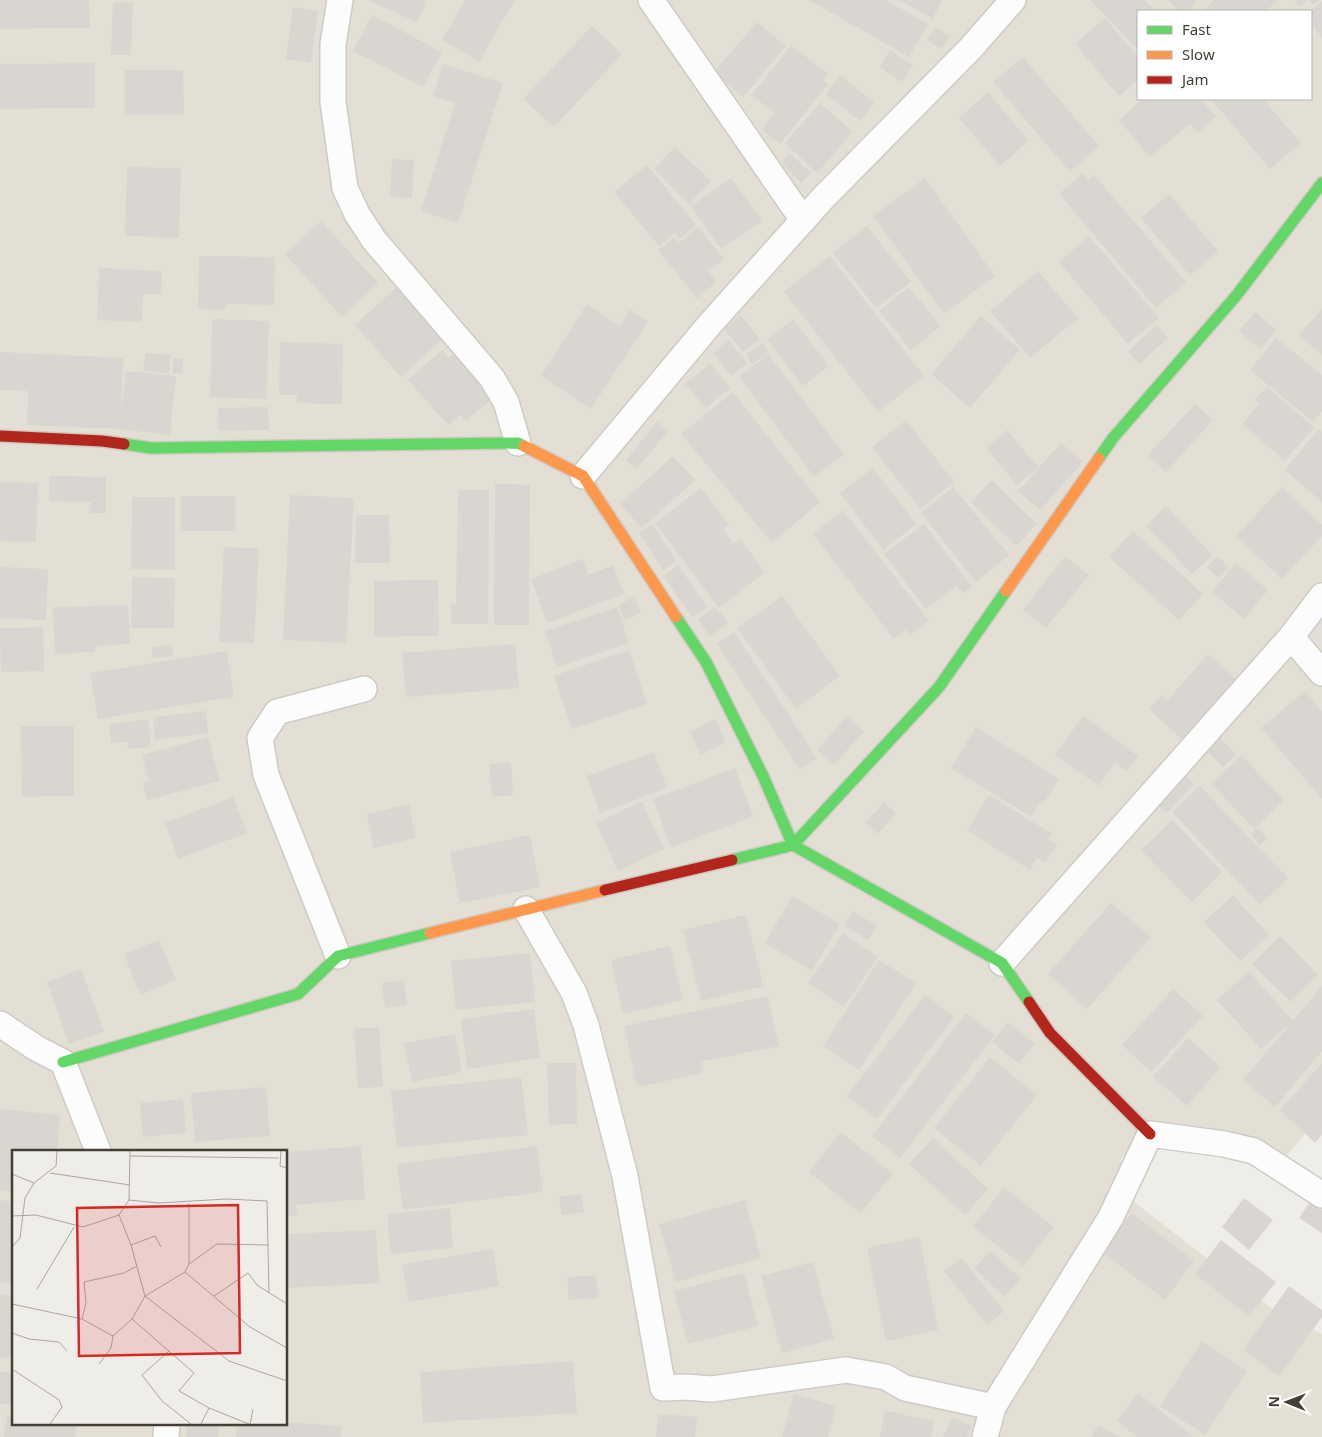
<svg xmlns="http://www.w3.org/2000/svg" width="1322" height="1437" viewBox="0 0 1322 1437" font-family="'Noto Sans',sans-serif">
<rect width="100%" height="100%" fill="#efede8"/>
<!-- residential -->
<path fill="#e3dfd5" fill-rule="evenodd" d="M 0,0 L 1322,0 L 1322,1114 L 1287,1155 L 1196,1133 L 1121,1158 L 1120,1191 L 1274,1310 L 1322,1334 L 1322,1437 L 0,1437 ZM 1138,11 L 1311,11 L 1311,99 L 1138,99 ZM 14,1151 L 286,1151 L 286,1423 L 14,1423 Z"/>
<!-- building -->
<g fill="#d9d6d1">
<polygon points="0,0 89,0 90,28 0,29"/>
<polygon points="368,0 422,0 426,2 417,22"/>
<polygon points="465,0 515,0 479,62 442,40"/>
<polygon points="809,0 885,0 928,24 909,57"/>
<polygon points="898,0 942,0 933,18"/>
<polygon points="1090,0 1145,0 1156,11 1138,11 1138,50"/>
<polygon points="1167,0 1197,0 1188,11 1179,11"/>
<polygon points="1214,0 1278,0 1266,11 1203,11"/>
<polygon points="1294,0 1308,0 1299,7"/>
<polygon points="1310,0 1320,0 1314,5"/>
<polygon points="1322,1 1322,38 1311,23 1311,10"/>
<polygon points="113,2 133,3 131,55 111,55"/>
<polygon points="293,7 318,11 311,63 286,59"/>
<polygon points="372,15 442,52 423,87 353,51"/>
<polygon points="1105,18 1138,57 1138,80 1119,96 1075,44"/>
<polygon points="757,22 786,46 743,97 714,72"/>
<polygon points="592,26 622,54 554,127 523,99"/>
<polygon points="935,27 950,36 942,49 927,40"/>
<polygon points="791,45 828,74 823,80 828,84 780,144 762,130 774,113 752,95"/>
<polygon points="890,50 913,66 902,82 880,67"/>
<polygon points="1023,57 1099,146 1070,172 993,82"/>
<polygon points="95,63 95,108 0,109 0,64"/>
<polygon points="443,64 503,83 458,223 421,211 455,103 433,96"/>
<polygon points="125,70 183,70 184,114 125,115"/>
<polygon points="840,75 874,102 860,121 826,94"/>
<polygon points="988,92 1029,141 1000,166 959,118"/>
<polygon points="1143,99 1200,99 1216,117 1198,133 1190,124 1150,157 1119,120"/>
<polygon points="1211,99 1263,99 1301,143 1270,169"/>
<polygon points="820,103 853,132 817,173 785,143"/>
<polygon points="675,147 711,181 689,204 654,169"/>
<polygon points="790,153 811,173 801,183 781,162"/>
<polygon points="392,159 414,160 412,198 390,197"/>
<polygon points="647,165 696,225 680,239 675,233 659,246 614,192"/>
<polygon points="127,167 181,168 179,238 125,236"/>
<polygon points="1083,173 1088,180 1094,175 1186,282 1156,308 1059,194"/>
<polygon points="731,178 762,221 721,249 691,206"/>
<polygon points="925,178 995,276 944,314 873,216"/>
<polygon points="1169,194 1218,251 1190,276 1141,218"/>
<polygon points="321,221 378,283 342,317 285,254"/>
<polygon points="867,226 911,282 876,308 833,253"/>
<polygon points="698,227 724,259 708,271 716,282 697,298 658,250 674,238 679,243"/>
<polygon points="1089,236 1159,318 1128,344 1059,262"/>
<polygon points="199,256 275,257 274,305 226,304 225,310 198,309"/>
<polygon points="830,256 924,376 878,412 784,292"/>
<polygon points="99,268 162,271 161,294 143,294 142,322 97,320"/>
<polygon points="1038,271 1078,318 1030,358 990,311"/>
<polygon points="398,286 444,338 401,377 355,325"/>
<polygon points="909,287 941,326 911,350 879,311"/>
<polygon points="587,304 620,326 630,310 648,322 591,409 541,376"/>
<polygon points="1322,309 1322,355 1299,335"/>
<polygon points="1255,312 1276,330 1260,349 1239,331"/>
<polygon points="740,315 760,339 743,352 724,329"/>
<polygon points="981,316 1020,350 970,408 931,374"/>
<polygon points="212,319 269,321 266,399 210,397"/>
<polygon points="793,319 829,366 803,386 767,339"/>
<polygon points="1157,325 1168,338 1139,364 1128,351"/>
<polygon points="1276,338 1322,375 1322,411 1313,422 1250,370"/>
<polygon points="729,340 747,363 731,376 713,353"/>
<polygon points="280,342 343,344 342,404 297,403 297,395 279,395"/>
<polygon points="762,343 769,353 752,364 746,354"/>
<polygon points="442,350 449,358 454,354 493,398 466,421 460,414 448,425 408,380"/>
<polygon points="0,352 123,358 121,414 126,371 176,376 170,435 119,429 27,425 28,391 0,390"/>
<polygon points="146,353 171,355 169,374 143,371"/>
<polygon points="768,354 844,454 814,477 739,377"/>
<polygon points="173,359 183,359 182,374 173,374"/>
<polygon points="710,363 730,388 706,408 685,384"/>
<polygon points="1267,387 1314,427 1285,461 1242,424 1259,404 1254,400"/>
<polygon points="733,392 820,502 772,543 681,434"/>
<polygon points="1195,404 1213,420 1166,472 1148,455"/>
<polygon points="268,407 269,430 219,431 218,408"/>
<polygon points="906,420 954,482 920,509 872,447"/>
<polygon points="657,422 668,431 637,469 626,460"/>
<polygon points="1319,429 1322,432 1322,502 1285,470"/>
<polygon points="1007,430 1038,467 1017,485 986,448"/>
<polygon points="1061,443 1083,462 1040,510 1018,491"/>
<polygon points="673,456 695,480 642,528 620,504"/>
<polygon points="873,468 916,524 883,550 840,493"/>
<polygon points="49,476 106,477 106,513 90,513 91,502 49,501"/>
<polygon points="992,480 1037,524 1016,546 971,502"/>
<polygon points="0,482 38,483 36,542 0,541"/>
<polygon points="495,484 530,485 529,625 494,625"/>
<polygon points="953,487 1009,555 976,582 921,513"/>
<polygon points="1282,487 1322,525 1322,536 1282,579 1236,536"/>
<polygon points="701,488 729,524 723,529 734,544 740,539 765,572 719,608 655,523"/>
<polygon points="458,490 489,490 488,624 451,624 451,604 456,605"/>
<polygon points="290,495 354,498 346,643 283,640"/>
<rect x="181" y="496" width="54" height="35"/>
<polygon points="132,497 175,497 175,570 131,569"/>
<polygon points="1166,506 1212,555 1192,574 1146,526"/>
<polygon points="843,510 929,621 910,635 906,629 894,639 813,534"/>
<polygon points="356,515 389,515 390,563 355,563"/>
<polygon points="652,524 676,561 663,570 639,533"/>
<polygon points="924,524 972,587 963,593 956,586 926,609 884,554"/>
<polygon points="1133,531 1203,594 1179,620 1109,557"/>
<polygon points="224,547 259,548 254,643 219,642"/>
<polygon points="1065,556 1089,575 1046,628 1023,610"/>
<polygon points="1218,556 1229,568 1218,578 1207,567"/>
<polygon points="583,559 588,575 613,565 624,594 547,623 531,579"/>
<polygon points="1236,563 1268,590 1244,619 1212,592"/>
<polygon points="678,565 707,607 692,617 664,576"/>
<polygon points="0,567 48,569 46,620 0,618"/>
<polygon points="132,577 175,578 174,628 131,628"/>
<polygon points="438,580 439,636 374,637 374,581"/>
<polygon points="782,596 840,676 796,709 737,628"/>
<polygon points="634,597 641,613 625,620 618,605"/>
<polygon points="128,605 130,644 95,646 95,652 55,654 53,607"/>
<polygon points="715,606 728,623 710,637 698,620"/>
<polygon points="617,607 629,643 557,667 545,631"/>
<polygon points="43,627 44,671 1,672 0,628"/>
<polygon points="734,632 817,758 800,770 717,644"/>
<polygon points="515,644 519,688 406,697 402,653"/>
<polygon points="172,645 173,656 152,658 152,647"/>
<polygon points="629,650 647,704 572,729 554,676"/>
<polygon points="227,651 234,697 98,719 90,673"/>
<polygon points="1208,654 1236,679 1182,739 1149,709 1162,695 1168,700"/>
<polygon points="1305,691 1322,711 1322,799 1261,728"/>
<polygon points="206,711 208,733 155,740 153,717"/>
<polygon points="847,716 864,731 834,765 817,750"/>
<polygon points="1083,716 1138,756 1127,771 1115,763 1099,786 1055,755"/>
<polygon points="148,719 151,747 128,749 127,742 111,743 109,724"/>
<polygon points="715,719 726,742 700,755 690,732"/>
<polygon points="21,726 74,726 74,796 22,797"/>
<polygon points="976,727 1059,779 1043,804 1040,802 1031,817 951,768"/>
<polygon points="1217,735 1236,754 1223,767 1204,748"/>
<polygon points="208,737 220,781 147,800 143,783 149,782 142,755"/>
<polygon points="654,752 667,788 600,813 587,776"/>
<polygon points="1241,755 1284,800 1255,829 1211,784"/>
<polygon points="511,762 513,795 492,797 489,764"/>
<polygon points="735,768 753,816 671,848 653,799"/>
<polygon points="1182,772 1194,784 1167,813 1154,801"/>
<polygon points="1200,786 1288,878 1260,905 1172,812"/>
<polygon points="989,795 1052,834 1048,839 1057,845 1045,863 1037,858 1030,870 967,830"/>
<polygon points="233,797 247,833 178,859 165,823"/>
<polygon points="642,801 664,849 618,871 596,823"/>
<polygon points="884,802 896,813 878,834 865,823"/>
<polygon points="409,804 416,838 374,848 367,814"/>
<polygon points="1172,820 1222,872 1192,902 1141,850"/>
<polygon points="1258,828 1267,838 1260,845 1250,834"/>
<polygon points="530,835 540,887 460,903 450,852"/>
<polygon points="1233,895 1269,935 1240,961 1204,922"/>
<polygon points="792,896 840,924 812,971 765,943"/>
<polygon points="1111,903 1151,937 1087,1009 1048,974"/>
<polygon points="853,911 877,926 868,940 844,926"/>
<polygon points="746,915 763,986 701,1001 683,930"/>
<polygon points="843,933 878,957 844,1007 808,983"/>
<polygon points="1280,936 1318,975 1291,1002 1252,964"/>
<polygon points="159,940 176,980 140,995 124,954"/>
<polygon points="670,946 683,1000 623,1014 611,960"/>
<polygon points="530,953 535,1002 456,1010 451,961"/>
<polygon points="879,960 916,983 859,1070 823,1046"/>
<polygon points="81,969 104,1032 69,1044 47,982"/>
<polygon points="1249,971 1293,1021 1261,1049 1217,1000"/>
<polygon points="404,980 407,1005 385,1008 382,983"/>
<polygon points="1322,986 1322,1051 1275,1107 1243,1080"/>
<polygon points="1173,989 1203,1016 1151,1072 1122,1045"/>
<polygon points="925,995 954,1017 877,1119 847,1096"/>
<polygon points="768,996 779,1046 701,1062 703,1073 637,1087 624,1026"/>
<polygon points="534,1009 540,1058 467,1069 461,1019"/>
<polygon points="966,1013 995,1035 900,1158 872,1136"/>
<polygon points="1008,1022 1035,1044 1019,1064 992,1042"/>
<polygon points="379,1027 383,1087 358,1088 354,1029"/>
<polygon points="455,1034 462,1072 412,1082 404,1043"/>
<polygon points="1188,1038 1221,1067 1187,1106 1153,1077"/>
<polygon points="990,1057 1037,1095 981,1166 934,1128"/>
<polygon points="547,1063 576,1063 577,1124 549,1125"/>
<polygon points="1322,1063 1322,1135 1315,1143 1280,1110"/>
<polygon points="521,1077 528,1135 397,1148 391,1091"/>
<polygon points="266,1087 270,1136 195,1142 191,1093"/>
<polygon points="183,1099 186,1133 143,1137 140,1103"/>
<polygon points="0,1109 60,1115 57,1151 14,1151 14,1192 0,1190"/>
<polygon points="841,1132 893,1174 860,1213 809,1172"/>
<polygon points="933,1138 988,1189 965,1215 909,1164"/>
<polygon points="361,1146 365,1199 296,1205 297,1216 286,1217 286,1152"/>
<polygon points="537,1146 543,1192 403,1210 397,1164"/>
<polygon points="1004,1187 1054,1227 1023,1266 973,1227"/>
<polygon points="581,1194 584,1212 562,1215 559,1197"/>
<polygon points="1244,1198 1273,1220 1249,1250 1222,1227"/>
<polygon points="0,1200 14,1202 14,1284 0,1282"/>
<polygon points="745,1200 761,1258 676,1282 659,1224"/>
<polygon points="1310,1202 1322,1210 1322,1233 1299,1218"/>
<polygon points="450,1208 453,1248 391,1254 387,1214"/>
<polygon points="1132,1213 1194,1261 1165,1300 1102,1252"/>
<polygon points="376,1230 379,1283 286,1288 286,1234"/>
<polygon points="919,1237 938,1330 886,1341 867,1248"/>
<polygon points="1221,1240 1276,1282 1249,1316 1195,1274"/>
<polygon points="493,1249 499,1286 409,1302 402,1265"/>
<polygon points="991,1251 1021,1279 1004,1297 974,1268"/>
<polygon points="962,1258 1004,1311 987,1325 944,1271"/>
<polygon points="813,1262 834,1339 782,1353 761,1276"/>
<polygon points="744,1273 758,1326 688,1344 674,1291"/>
<polygon points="596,1275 598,1298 569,1300 567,1277"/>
<polygon points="1289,1286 1322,1310 1322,1317 1279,1376 1243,1350"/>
<polygon points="0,1294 14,1296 13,1359 0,1357"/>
<polygon points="1202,1341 1247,1371 1205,1435 1160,1406"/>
<polygon points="573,1361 577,1413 423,1423 420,1372"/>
<polygon points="0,1371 14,1373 14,1406 0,1404"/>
<polygon points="1138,1393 1193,1437 1137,1437 1117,1421"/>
<polygon points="794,1394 836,1406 828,1437 782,1437"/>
<polygon points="885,1411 934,1421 931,1437 880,1437"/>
<polygon points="658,1414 697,1417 695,1437 656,1437"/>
<polygon points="7,1415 14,1416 14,1423 77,1423 75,1437 4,1437"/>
<polygon points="952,1417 972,1426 967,1437 943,1437"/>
<polygon points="286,1422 341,1426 341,1437 236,1437 237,1423"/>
<polygon points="187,1423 219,1423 218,1437 186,1437"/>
<polygon points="1098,1425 1119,1437 1091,1437"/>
</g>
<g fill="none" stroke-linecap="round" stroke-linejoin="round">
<!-- street casing -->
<g stroke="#cdcbc6" stroke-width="28">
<g id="street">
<polyline points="340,0 333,44 333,102 345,188 357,214 374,240 492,378 506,402 518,443"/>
<polyline points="651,0 803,220"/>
<polyline points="583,476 710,324 823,198 970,49 1013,0"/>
<polyline points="1291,637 1322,673"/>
<polyline points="526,909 574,993 586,1025 625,1176 663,1388 685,1387 712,1389 846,1370 886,1377 905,1388 993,1407"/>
<polyline points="338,956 266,775 260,738 277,712 364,689"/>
<polyline points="1002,963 1291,637 1322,596"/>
<polyline points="0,1024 36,1048 63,1062 98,1151"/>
<polyline points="166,1437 167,1423"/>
<polyline points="985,1437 993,1407 1111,1217 1150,1134 1224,1144 1254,1151 1322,1195"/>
</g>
</g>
<!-- fast casing -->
<g stroke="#cecabf" stroke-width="14">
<g id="fast">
<polyline points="124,444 151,448 518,443 524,446"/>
<polyline points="1099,458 1113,438 1236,296 1322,183"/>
<polyline points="676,617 706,662 763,776 793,845 1002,963 1029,1002"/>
<polyline points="732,860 793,845 939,687 1006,591"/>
<polyline points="63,1062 298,994 338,956 430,933"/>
</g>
</g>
<!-- slow casing -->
<g stroke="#cecabf" stroke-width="14">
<g id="slow">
<polyline points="524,446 583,476 676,617"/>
<polyline points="1006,591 1099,458"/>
<polyline points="430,933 605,890"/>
</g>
</g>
<!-- jam casing -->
<g stroke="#cecabf" stroke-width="14">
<g id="jam">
<polyline points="0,436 102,441 124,444"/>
<polyline points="605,890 732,860"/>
<polyline points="1029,1002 1050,1033 1150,1134"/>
</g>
</g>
<!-- street -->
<use href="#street" stroke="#fdfcfc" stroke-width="25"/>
<!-- fast -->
<use href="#fast" stroke="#63d668" stroke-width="11"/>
<!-- slow -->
<use href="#slow" stroke="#ff974d" stroke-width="11"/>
<!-- jam -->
<use href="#jam" stroke="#b3261e" stroke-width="11"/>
</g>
<!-- overview -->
<g transform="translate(12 1150)">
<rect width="275" height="275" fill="#efede8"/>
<path fill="none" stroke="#aba7a0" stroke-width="1" d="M 269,1 L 268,16 L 275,18M 118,6 L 267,8M 38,23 L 118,35M 0,24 L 22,33M 117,50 L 147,53 L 214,49 L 255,51 L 257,143M 107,65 L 119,95 L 133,146 L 217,211 L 275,231M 0,66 L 24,65 L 71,77 L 107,65 L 117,50 L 118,1M 119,95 L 143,86 L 149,97M 0,97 L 8,88 L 13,48 L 22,33 L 44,16 L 45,1M 177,114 L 205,94 L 257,95M 173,122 L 238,177 L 275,198M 25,139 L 62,77M 202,146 L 236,123 L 245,135 L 275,154M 0,154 L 70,169 L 101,186 L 99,198 L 87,214M 70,169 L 74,153 L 72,132 L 112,123 L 125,116M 120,169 L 182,223 L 167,241 L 197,258 L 237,274M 0,183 L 17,189 L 47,192 L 55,201M 101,186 L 120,169 L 133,146 L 173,122 L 177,114 L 177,53M 157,201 L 130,225 L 150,251 L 179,274M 0,219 L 47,250 L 50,257 L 38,274M 189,274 L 197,258M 238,274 L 241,259"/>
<path fill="#d62828" fill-opacity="0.15" stroke="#d62828" stroke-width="2.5" d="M 226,55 L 228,203 L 67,206 L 65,58 Z"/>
<rect width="275" height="275" fill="none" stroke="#443e35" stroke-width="2.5"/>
</g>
<!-- legend -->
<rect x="1137" y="10" width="175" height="90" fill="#ffffff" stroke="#b4b2ae"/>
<rect x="1147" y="26" width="25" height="8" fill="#63d668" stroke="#b4b2ae"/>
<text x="1182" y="35" font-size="15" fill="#443e35">Fast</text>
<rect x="1147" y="51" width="25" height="8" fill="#ff974d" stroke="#b4b2ae"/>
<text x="1182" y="60" font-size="15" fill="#443e35">Slow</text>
<rect x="1147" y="76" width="25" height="8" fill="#b3261e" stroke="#b4b2ae"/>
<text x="1182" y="85" font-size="15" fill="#443e35">Jam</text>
<!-- north arrow -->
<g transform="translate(1287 1402) rotate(271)" stroke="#ffffff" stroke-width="4" paint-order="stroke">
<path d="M0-4L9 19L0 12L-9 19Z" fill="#443e35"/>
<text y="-8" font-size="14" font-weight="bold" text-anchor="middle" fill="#443e35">N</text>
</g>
</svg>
